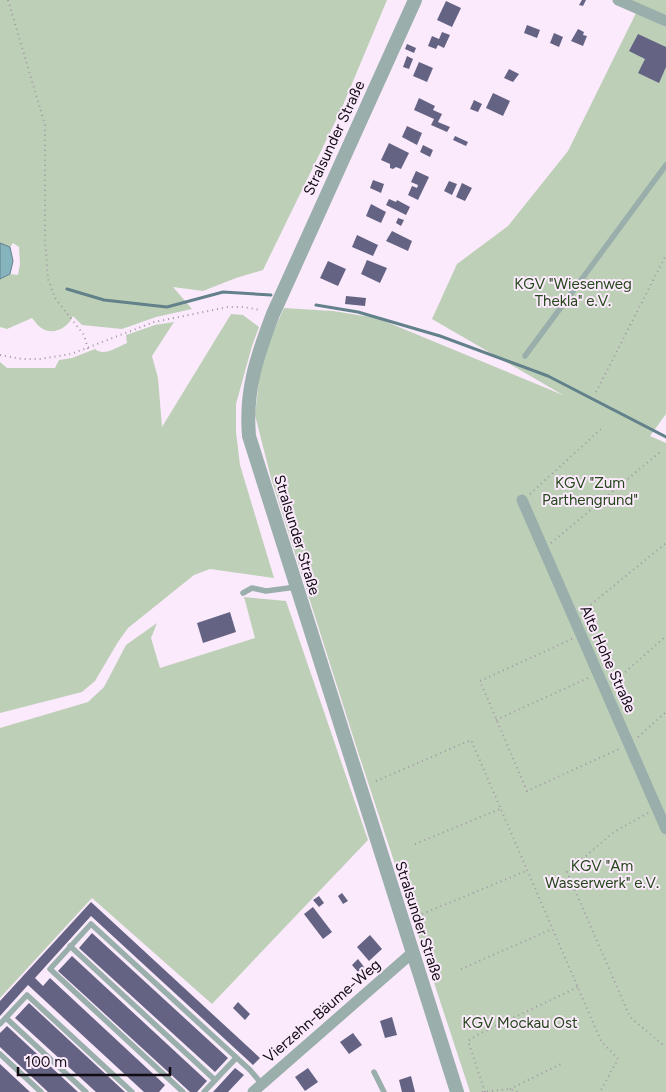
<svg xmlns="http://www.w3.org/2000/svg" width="666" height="1092" viewBox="0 0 666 1092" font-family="Figtree,sans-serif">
<rect width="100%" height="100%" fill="#fbeafc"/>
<!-- green -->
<g fill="#bdd0b7">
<path d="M 0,0 L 387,0 L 341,110 L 263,270 L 236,278 L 203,291 L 173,287 L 192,309 L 156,317 L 122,329 L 82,325 L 73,316 C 68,328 52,337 40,327 C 37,325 35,321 32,318 L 7,329 L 0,327 L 0,279 L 10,274 L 18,275 L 20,264 L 19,247 L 13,243 L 10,247 L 0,243 Z"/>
<polygon points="627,0 666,0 666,18"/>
<polygon points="636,13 666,25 666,414 650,436 666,443 666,1092 470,1092 358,752 271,478 255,415 260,372 271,337 284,308 333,311 377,318 563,395 432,319 457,264 508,226 568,151"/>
<path d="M 231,314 L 243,315 L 259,327 L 252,346 L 236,404 L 236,432 L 240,465 L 274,578 L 210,569 L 194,575 L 128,628 L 118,642 L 95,681 L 82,692 L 0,713 L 0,362 L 7,368 L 55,368 L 59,360 L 72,358 L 95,349 C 104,357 117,347 127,343 L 126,335 L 155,325 L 174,322 L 152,356 L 158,378 L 162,427 Z"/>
<polygon points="244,597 286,601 368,840 212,1004 92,898 0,998 0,728 88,702 104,687 126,645 157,623 151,638 160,668 255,638"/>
</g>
<!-- water -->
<polygon fill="#85b3be" stroke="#62818a" points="0,243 10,247 13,261 10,274 0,279"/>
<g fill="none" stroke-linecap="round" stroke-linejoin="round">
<!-- stream -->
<g stroke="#62818a" stroke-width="3">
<polyline points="67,289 104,300 167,307 223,292 271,295"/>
<polyline points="316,305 358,312 440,336 548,376 666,437"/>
</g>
</g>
<!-- building -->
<g fill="#656383">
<polygon points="582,0 586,0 583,6 579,5"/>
<polygon points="446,1 461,8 452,27 437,20"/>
<polygon points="527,25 540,30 537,38 524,33"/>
<polygon points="578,29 584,32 583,35 587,36 583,46 571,41"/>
<polygon points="442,32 450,35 444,48 438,45 436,49 428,46 432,36 439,39"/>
<polygon points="554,33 563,37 559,47 550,43"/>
<polygon points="638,34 666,47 666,67 659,83 638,73 645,59 629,51"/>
<polygon points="407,44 416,48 414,53 405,49"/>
<polygon points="407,56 413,59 409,69 403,67"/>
<polygon points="419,62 433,68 427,82 413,76"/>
<polygon points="509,69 519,74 513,82 504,78"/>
<polygon points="493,93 510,101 503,116 486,108"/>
<polygon points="419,98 435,106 433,110 442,114 438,122 450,127 447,132 431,125 434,119 414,110"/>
<polygon points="474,100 482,104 478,112 470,109"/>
<polygon points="407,126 422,133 417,145 402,137"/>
<polygon points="455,136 468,142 466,146 453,140"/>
<polygon points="389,143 409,153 401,169 396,167 393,169 390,168 390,164 381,160"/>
<polygon points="423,145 433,150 430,157 420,152"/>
<polygon points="416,171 429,177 418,200 408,195 412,186 417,188 418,185 411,182"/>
<polygon points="373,180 384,184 381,193 370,188"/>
<polygon points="449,181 457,184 452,195 444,191"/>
<polygon points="462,183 472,188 465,201 456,197"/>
<polygon points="389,199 396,202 397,200 410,207 406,215 386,205"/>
<polygon points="371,204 386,212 381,223 366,216"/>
<polygon points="398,218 404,220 401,226 396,223"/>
<polygon points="392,231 412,241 408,251 386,241"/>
<polygon points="357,235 378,245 373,256 352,247"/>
<polygon points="367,260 387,268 380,283 361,274"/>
<polygon points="328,261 346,269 338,286 320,278"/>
<polygon points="346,296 366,298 365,306 345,304"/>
<polygon points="230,612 236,632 203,643 197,623"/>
<polygon points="342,893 348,901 343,904 338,896"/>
<polygon points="319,896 324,903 319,907 313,900"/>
<polygon points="91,902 260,1058 253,1065 91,916 35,978 43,986 50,978 165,1085 159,1092 144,1092 28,985 0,1016 0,1001"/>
<polygon points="313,907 332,932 323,939 304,914"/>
<polygon points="92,933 228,1058 215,1072 79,948"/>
<polygon points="370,935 382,949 369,961 357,947"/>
<polygon points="72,956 207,1081 197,1092 190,1092 58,971"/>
<polygon points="358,959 364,967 358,972 352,965"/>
<polygon points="238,1002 250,1014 245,1020 233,1008"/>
<polygon points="29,1003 125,1092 96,1092 15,1018"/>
<polygon points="392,1017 397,1035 385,1038 380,1021"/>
<polygon points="7,1026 78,1092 48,1092 0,1047 0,1033"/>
<polygon points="353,1033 362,1045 349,1054 340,1042"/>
<polygon points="0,1064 30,1092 0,1092"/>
<polygon points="235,1068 244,1075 228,1092 213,1092"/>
<polygon points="308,1068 318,1082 305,1091 295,1077"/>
<polygon points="411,1076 415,1092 402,1092 399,1080"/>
</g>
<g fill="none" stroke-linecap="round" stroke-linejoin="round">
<!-- path -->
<g stroke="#a396a4" stroke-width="2" stroke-dasharray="1 4" stroke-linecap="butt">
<polyline points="8,0 45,125 45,240 48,279 55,298 84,335 88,349"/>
<polyline points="0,355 22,359 40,359 71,354 154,322 228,307 243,307 261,310"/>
<polyline points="596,392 666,255"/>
<polyline points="530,494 601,429"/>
<polyline points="551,543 660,452"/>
<polyline points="583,611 666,543"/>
<polyline points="572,639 480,681 527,791 619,749"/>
<polyline points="614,682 666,636"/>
<polyline points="496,720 590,677"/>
<polyline points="638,737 666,712"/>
<polyline points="376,781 471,740 601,1041 618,1059 600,1092"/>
<polyline points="648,813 614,832 567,872 630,1017 662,1044 666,1043"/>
<polyline points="415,844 500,809"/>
<polyline points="422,914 526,871"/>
<polyline points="461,969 552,929"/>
<polyline points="510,1089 561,1064"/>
<polyline points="482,1092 510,1089 518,1092"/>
<polyline points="485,1092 468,1041 479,1034 578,987"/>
</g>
<!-- service -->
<g stroke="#9aafac" stroke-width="5.5">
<polyline points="525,356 666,165"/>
<polyline points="243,593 252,588 266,591 296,587"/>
<polyline points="70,946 215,1080"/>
<polyline points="6,1018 86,1092"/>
<polyline points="0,1024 27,995 132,1092"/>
<polyline points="0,1054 41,1092"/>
<polyline points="374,1072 384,1092"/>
<polyline points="183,1092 50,969 91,924 250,1070 262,1084"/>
<polyline points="204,1092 236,1058"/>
</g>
<!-- minor -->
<g stroke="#9aafac" stroke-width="11">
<polyline points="618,0 666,21"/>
<polyline points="522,500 666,829"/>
<polyline points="253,1092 412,953"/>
</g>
<!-- tertiary -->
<path stroke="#9aafac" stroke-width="14" d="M 415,0 L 273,314 C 257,356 245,391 249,436 L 457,1092"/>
</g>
<g text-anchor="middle" stroke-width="4" stroke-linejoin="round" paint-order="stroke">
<!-- street labels -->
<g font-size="15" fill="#110c12" stroke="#fbeafc">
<text transform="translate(334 138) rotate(-65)" y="5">Stralsunder Straße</text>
<text transform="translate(297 535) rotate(73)" y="5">Stralsunder Straße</text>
<text transform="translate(608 659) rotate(66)" y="5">Alte Hohe Straße</text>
<text transform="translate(419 921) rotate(72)" y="5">Stralsunder Straße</text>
<text transform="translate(322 1011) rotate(-41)" y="5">Vierzehn-Bäume-Weg</text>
</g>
<!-- park labels -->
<g font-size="15" fill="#25461a" stroke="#fbeafc">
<text x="573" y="289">KGV "Wiesenweg<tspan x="573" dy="17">Thekla" e.V.</tspan></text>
<text x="590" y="488">KGV "Zum<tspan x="590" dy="17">Parthengrund"</tspan></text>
<text x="602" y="871">KGV "Am<tspan x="602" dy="17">Wasserwerk" e.V.</tspan></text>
<text x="520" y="1028">KGV Mockau Ost</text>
</g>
</g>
<!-- scale -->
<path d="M18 1067v8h152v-8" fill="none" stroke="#110c12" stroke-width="2.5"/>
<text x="25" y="1067" font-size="15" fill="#110c12" stroke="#fbeafc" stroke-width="4" paint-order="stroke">100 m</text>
</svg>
